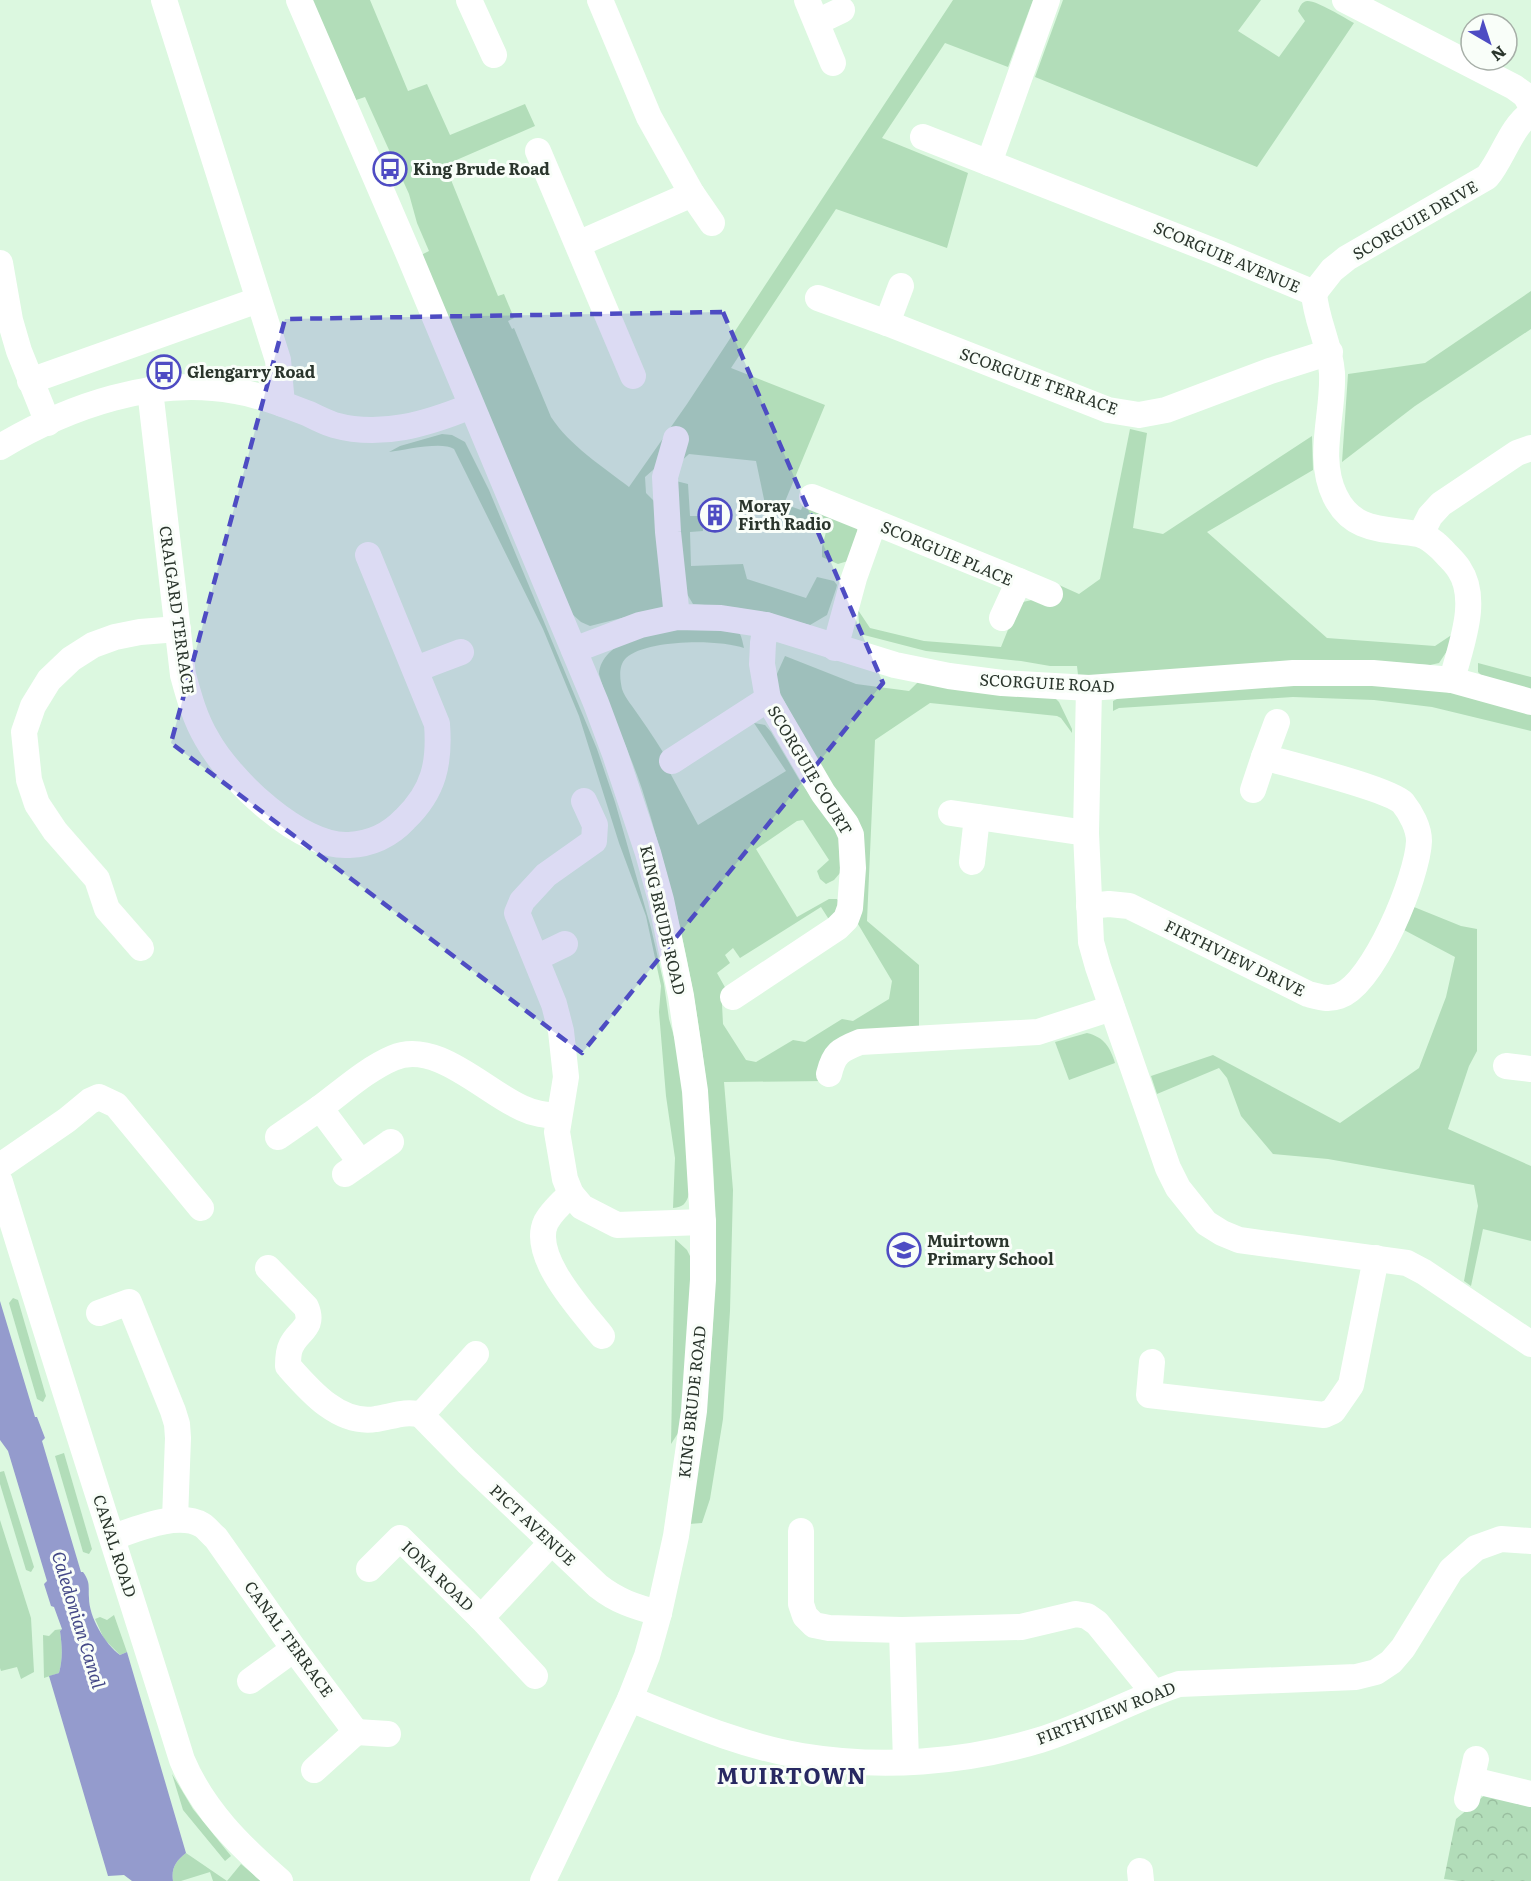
<svg xmlns="http://www.w3.org/2000/svg" width="1531" height="1881" viewBox="0 0 1531 1881" font-family="Literata,serif">
<defs>
<pattern id="park-crowns" width="20" height="18" patternUnits="userSpaceOnUse" patternTransform="scale(1.5)"><rect width="20" height="18" fill="#b2ddb9"/><path d="M2 6a3 3 0 1 1 6 0M12 15a3 3 0 1 1 6 0" fill="none" stroke="#99be9f"/></pattern>
</defs>
<rect width="100%" height="100%" fill="#dcf8e0"/>
<!-- green -->
<g fill="#b2ddb9">
<path d="M 311,0 L 370,0 L 408,91 L 427,84 L 450,135 L 525,104 L 535,126 L 445,165 L 498,296 L 504,294 L 514,318 L 508,321 L 512,329 L 514,328 L 551,417 C 570,446 602,466 629,487 L 687,404 L 953,0 L 1033,0 L 1008,67 L 945,43 L 882,138 L 968,173 L 947,248 L 836,209 L 731,368 L 825,405 L 784,504 L 801,510 L 804,503 L 857,528 L 858,533 L 848,561 L 838,564 L 822,557 L 822,547 L 826,532 L 769,510 L 765,504 L 756,461 L 689,454 L 677,465 L 661,463 L 645,477 L 646,493 L 655,502 L 665,607 L 590,626 L 581,622 L 572,614 L 419,256 L 429,251 L 417,223 L 409,194 L 365,97 L 356,100 Z"/>
<path d="M 1063,0 L 1261,0 L 1238,31 L 1279,57 L 1305,21 L 1298,11 C 1300,7 1301,2 1307,1 C 1316,0 1345,18 1354,23 L 1257,167 L 1035,77 Z"/>
<polygon points="1531,291 1531,329 1415,406 1342,462 1348,374 1425,363"/>
<path d="M 1130,429 L 1147,433 L 1133,528 L 1163,534 L 1312,436 L 1313,470 L 1207,532 L 1327,638 L 1435,646 L 1453,634 L 1447,651 L 1439,663 L 1430,665 L 1389,662 L 1083,677 L 1078,675 L 1077,666 L 1050,666 L 1021,661 L 926,651 L 864,635 C 858,628 859,619 858,610 L 870,628 L 924,641 L 1001,647 L 1016,610 L 1023,602 L 1036,599 L 1059,585 L 1079,594 L 1100,579 Z"/>
<path d="M 442,434 L 452,435 L 465,442 L 489,490 L 597,749 L 615,802 L 651,928 L 664,984 L 669,1019 L 677,1047 L 684,1092 L 689,1194 C 686,1204 683,1207 673,1208 L 675,1158 L 666,1096 L 659,1012 L 661,986 L 646,916 L 619,843 L 579,716 L 543,629 L 454,449 C 442,441 405,450 389,452 L 400,446 Z"/>
<polygon points="676,481 688,484 690,516 702,516 703,531 690,532 691,566 743,564 747,579 806,598 817,577 834,581 837,585 836,589 827,615 810,625 739,608 693,604 687,594 671,482"/>
<path d="M 680,628 C 692,628 732,624 740,634 C 742,638 743,644 744,648 C 720,639 646,639 626,658 C 618,666 620,679 622,689 C 625,698 634,708 639,716 C 651,733 662,750 672,767 L 669,771 L 698,825 L 786,771 L 754,723 L 765,725 L 771,732 L 800,781 L 839,836 L 840,873 L 834,880 L 826,884 L 820,879 L 817,871 L 829,860 L 803,820 L 797,821 L 756,849 L 797,917 L 829,899 L 837,899 L 841,905 L 839,914 L 834,920 L 828,918 L 821,907 L 740,958 L 733,948 L 725,955 L 730,963 L 717,973 L 731,998 L 722,1004 L 723,1024 L 746,1060 L 756,1062 L 793,1040 L 805,1042 L 842,1019 L 853,1021 L 889,999 L 892,981 L 855,919 L 859,907 L 861,893 L 863,836 L 857,821 L 814,757 L 779,691 L 776,676 L 785,656 L 856,684 L 909,691 L 918,682 L 1055,698 L 1059,702 L 1072,729 L 1072,733 L 1061,718 L 1057,716 L 930,703 L 875,740 L 867,921 L 919,965 L 919,1031 C 882,1030 829,1024 819,1070 L 826,1081 L 724,1082 L 733,1190 L 730,1311 L 723,1419 L 710,1499 L 702,1523 L 689,1524 C 697,1462 708,1401 712,1339 C 722,1194 709,1044 674,902 C 664,864 654,826 642,789 C 629,750 610,713 599,674 C 602,640 653,632 680,628 Z"/>
<polygon points="1478,663 1531,677 1531,691 1481,675 1478,672"/>
<polygon points="1299,682 1437,687 1531,712 1531,731 1432,707 1374,700 1293,697 1119,708 1113,711 1113,701 1119,698"/>
<polygon points="1414,907 1461,926 1477,929 1477,1051 1469,1066 1448,1129 1531,1166 1531,1241 1483,1229 1471,1286 1464,1281 1478,1206 1474,1185 1328,1159 1273,1154 1241,1116 1227,1078 1219,1068 1157,1094 1151,1076 1213,1055 1340,1123 1419,1068 1446,997 1455,957 1404,930"/>
<path d="M 1087,1033 C 1104,1037 1110,1047 1115,1063 L 1069,1080 L 1055,1042 Z"/>
<polygon points="675,1239 687,1250 690,1256 691,1268 689,1325 682,1427 671,1444"/>
<polygon points="13,1298 18,1300 46,1396 43,1402 37,1399 9,1303"/>
<polygon points="64,1453 92,1549 89,1554 83,1552 55,1456"/>
<polygon points="4,1471 34,1567 31,1572 26,1570 0,1484 0,1472"/>
<polygon points="0,1520 31,1618 34,1672 21,1679 17,1667 1,1671 0,1668"/>
<polygon points="114,1615 127,1652 120,1655 104,1639 95,1619 100,1617 107,1620"/>
<path d="M 62,1629 L 60,1631 C 62,1646 63,1658 59,1673 L 44,1678 L 43,1635 L 49,1636 L 55,1630 Z"/>
<polygon points="172,1774 193,1809 231,1856 225,1861 183,1810"/>
<path d="M 186,1853 L 227,1881 L 241,1864 L 261,1881 L 213,1881 L 210,1872 L 181,1881 L 173,1881 C 171,1868 176,1861 186,1853 Z"/>
</g>
<!-- park -->
<polygon fill="url(#park-crowns)" points="1486,1794 1531,1805 1531,1881 1459,1881 1444,1879 1456,1819"/>
<!-- water -->
<path fill="#949bcd" d="M 0,1301 L 35,1417 L 37,1417 L 45,1438 L 42,1441 L 81,1572 L 83,1572 C 91,1583 88,1587 89,1598 C 89,1617 105,1644 120,1655 L 127,1652 L 186,1853 C 176,1861 171,1868 173,1881 L 132,1881 L 124,1875 L 108,1876 L 49,1676 L 59,1673 C 63,1658 62,1646 60,1631 L 62,1629 L 54,1607 L 51,1606 L 44,1584 L 47,1581 L 8,1451 L 0,1440 Z"/>
<g fill="none" stroke-linecap="round" stroke-linejoin="round">
<!-- minor -->
<g stroke="#fff" stroke-width="26">
<polyline points="164,0 278,360 282,404"/>
<polyline points="299,0 409,255 596,703 615,754 648,853 661,900 681,996 695,1091 703,1222 703,1280 694,1411 676,1536 659,1613 647,1656 630,1699 543,1881"/>
<polyline points="469,0 494,55"/>
<polyline points="807,0 833,63"/>
<polyline points="1345,0 1514,87 1525,95 1531,105"/>
<polyline points="817,22 842,10"/>
<polyline points="923,137 1216,252 1314,293"/>
<polyline points="538,151 633,376"/>
<polyline points="989,163 1047,0"/>
<polyline points="692,194 712,223"/>
<polyline points="578,244 692,194 649,117 600,0"/>
<polyline points="0,263 10,320 19,351 48,423"/>
<path d="M 1314,293 C 1316,321 1330,344 1332,373 C 1334,414 1316,457 1335,496 C 1353,533 1384,528 1418,534 C 1428,536 1440,547 1447,555 C 1451,559 1456,564 1459,569 C 1480,600 1460,647 1452,680"/>
<path d="M 1314,293 L 1332,270 L 1347,258 L 1487,177 C 1503,158 1510,128 1531,113"/>
<polyline points="818,298 887,323 1108,410 1139,415 1166,410 1270,371 1330,352"/>
<polyline points="887,323 901,286"/>
<polyline points="30,381 258,300"/>
<path d="M 150,390 L 183,675 C 189,697 195,719 207,739 C 229,779 300,848 349,845 C 370,844 390,835 405,819 C 434,791 440,763 437,724 L 368,555"/>
<polyline points="676,439 665,477 668,532 677,617"/>
<path d="M 0,447 C 69,406 154,376 235,391 C 260,395 285,405 309,414 C 317,418 325,422 334,425 C 381,438 427,424 471,406"/>
<polyline points="812,497 874,522"/>
<polyline points="1421,534 1430,516 1441,504 1517,453 1531,448"/>
<polyline points="1019,581 1050,594"/>
<polyline points="835,648 854,578 874,522 1019,581 1002,618"/>
<polyline points="574,650 640,625 677,617 721,618 766,625 895,665 949,676 1002,683 1089,688 1293,673 1373,673 1452,680 1531,702"/>
<polyline points="416,669 461,652"/>
<polyline points="1089,688 1086,833 1091,942 1098,967 1168,1168 1178,1188 1206,1223 1222,1233 1239,1240 1407,1263 1424,1272 1531,1344"/>
<polyline points="672,761 768,699"/>
<polyline points="1253,790 1264,757"/>
<polyline points="584,801 595,825 594,841 546,875 522,901 517,913 554,1004 561,1031 566,1077 557,1132 565,1179 571,1194 582,1207 617,1225 703,1222"/>
<polyline points="951,813 1086,833"/>
<polyline points="972,862 977,817"/>
<path d="M 1089,906 L 1109,904 L 1129,906 L 1308,994 C 1319,997 1328,1000 1339,996 C 1374,984 1418,876 1419,841 C 1419,828 1411,813 1403,803 C 1390,789 1288,764 1264,757 L 1277,722"/>
<polyline points="141,948 107,909 97,879 55,831 37,804 29,780 24,732 33,706 49,680 71,659 93,645 115,637 140,632 178,629"/>
<polyline points="536,958 565,944"/>
<polyline points="733,997 837,928 846,919 850,908 853,868 851,835 846,824 823,793 768,699 762,664 763,643 766,625"/>
<polyline points="1506,1066 1531,1069"/>
<path d="M 829,1074 C 834,1053 840,1050 860,1042 L 1038,1032 L 1112,1008"/>
<polyline points="278,1137 320,1108"/>
<path d="M 361,1163 L 320,1108 C 343,1091 367,1069 393,1058 C 436,1039 485,1092 522,1108 C 534,1114 546,1115 558,1116"/>
<polyline points="0,1166 67,1120 90,1101 99,1097 116,1105 201,1208"/>
<polyline points="345,1174 391,1142"/>
<path d="M 0,1182 C 59,1376 122,1567 182,1760 C 203,1810 240,1846 280,1881"/>
<path d="M 571,1194 C 562,1202 552,1211 546,1222 C 530,1256 582,1311 602,1336"/>
<path d="M 268,1268 L 306,1307 C 315,1328 298,1330 291,1346 C 288,1352 288,1360 288,1366 C 310,1391 339,1425 376,1419 C 391,1417 406,1410 421,1415 L 467,1462 L 598,1586 C 617,1601 635,1607 659,1613"/>
<polyline points="99,1313 129,1302 173,1411 177,1424 178,1438 175,1519"/>
<polyline points="1152,1362 1149,1395 1324,1415 1333,1411 1351,1385 1376,1258"/>
<polyline points="421,1415 476,1354"/>
<polyline points="801,1531 801,1604 805,1616 814,1625 829,1628 902,1630"/>
<path d="M 113,1537 C 137,1529 178,1511 202,1525 C 207,1528 211,1534 216,1538 L 294,1649 L 356,1732 L 314,1770"/>
<polyline points="369,1569 400,1538 481,1618 535,1676"/>
<polyline points="481,1618 552,1542"/>
<polyline points="250,1681 294,1649"/>
<path d="M 630,1699 C 685,1721 742,1746 802,1756 C 881,1769 964,1763 1040,1740 C 1088,1725 1131,1700 1179,1684 L 1356,1677 L 1376,1672 L 1391,1662 L 1403,1648 L 1451,1570 L 1476,1548 L 1501,1539 L 1531,1541"/>
<polyline points="356,1732 388,1734"/>
<polyline points="906,1762 902,1630 1021,1627 1076,1614 1087,1616 1097,1623 1154,1693"/>
<polyline points="1472,1780 1531,1794"/>
<polyline points="1467,1799 1476,1759"/>
<polyline points="1140,1871 1141,1881"/>
</g>
</g>
<!-- marked area -->
<path fill="#4e4cc3" fill-opacity="0.2" stroke="#4e4cc3" stroke-width="4.5" stroke-dasharray="12 8" stroke-linejoin="round" d="M 723,312 L 883,683 L 582,1053 L 171,743 L 285,319 Z"/>
<!-- icons -->
<defs>
<g id="bus-ring" transform="scale(1.725)"><circle r="9.5" fill="#f9fef9" stroke="#4e4cc3" stroke-width="1.5"/><path d="M-5-6H5V4H4V6H2V4H-2V6H-4V4H-5ZM-3.5-4V0h7V-4ZM-3.5 1.2v1.5H-2V1.2ZM2 1.2v1.5H3.5V1.2Z" fill="#4e4cc3"/></g>
<g id="building-ring" transform="scale(1.725)"><circle r="9.5" fill="#f9fef9" stroke="#4e4cc3" stroke-width="1.5"/><path d="M-4-6H4V6H1V3H-1V6H-4ZM-2.5-4.3h1.7v1.8h-1.7ZM.8-4.3h1.7v1.8H.8ZM-2.5-1h1.7V.8h-1.7ZM.8-1h1.7V.8H.8Z" fill="#4e4cc3"/></g>
<g id="school-ring" transform="scale(1.725)"><circle r="9.5" fill="#f9fef9" stroke="#4e4cc3" stroke-width="1.5"/><path d="M0-5L7-2L0 1L-7-2ZM-4 1L0 2.5L4 1V4Q0 6-4 4Z" fill="#4e4cc3"/></g>
</defs>
<g fill-rule="evenodd">
<use href="#bus-ring" x="390" y="169"/>
<use href="#bus-ring" x="164" y="372"/>
<use href="#building-ring" x="715" y="515"/>
<use href="#school-ring" x="904" y="1250"/>
</g>
<g text-anchor="middle" stroke-width="6" stroke-linejoin="round" paint-order="stroke">
<!-- poi labels -->
<g font-size="16" font-weight="bold" fill="#2a352c" stroke="#f9fef9" text-anchor="start">
<text x="413" y="175">King Brude Road</text>
<text x="187" y="378">Glengarry Road</text>
<text x="738" y="512">Moray<tspan x="738" dy="18">Firth Radio</tspan></text>
<text x="927" y="1247">Muirtown<tspan x="927" dy="18">Primary School</tspan></text>
</g>
<!-- street labels -->
<g font-size="16" fill="#2a352c" stroke="#f9fef9">
<text transform="translate(1415 220) rotate(-30)" y="6">SCORGUIE DRIVE</text>
<text transform="translate(1227 257) rotate(23)" y="6">SCORGUIE AVENUE</text>
<text transform="translate(1039 381) rotate(20)" y="6">SCORGUIE TERRACE</text>
<text transform="translate(947 553) rotate(23)" y="6">SCORGUIE PLACE</text>
<text transform="translate(177 610) rotate(82)" y="6">CRAIGARD TERRACE</text>
<text transform="translate(1047 683) rotate(3)" y="6">SCORGUIE ROAD</text>
<text transform="translate(810 770) rotate(59)" y="6">SCORGUIE COURT</text>
<text transform="translate(663 920) rotate(77)" y="6">KING BRUDE ROAD</text>
<text transform="translate(1235 958) rotate(26)" y="6">FIRTHVIEW DRIVE</text>
<text transform="translate(692 1402) rotate(-84)" y="6">KING BRUDE ROAD</text>
<text transform="translate(533 1525) rotate(43)" y="6">PICT AVENUE</text>
<text transform="translate(115 1546) rotate(72)" y="6">CANAL ROAD</text>
<text transform="translate(438 1576) rotate(44)" y="6">IONA ROAD</text>
<text transform="translate(289 1639) rotate(54)" y="6">CANAL TERRACE</text>
<text transform="translate(1106 1713) rotate(-21)" y="6">FIRTHVIEW ROAD</text>
</g>
<!-- water labels -->
<g font-size="18" font-style="italic" fill="#434887" stroke="#f9fef9">
<text transform="translate(78 1620) rotate(73)" y="6">Caledonian Canal</text>
</g>
<!-- district labels -->
<g font-size="22" font-weight="bold" letter-spacing="1.5" fill="#282962" stroke="#f9fef9">
<text x="792" y="1784">MUIRTOWN</text>
</g>
</g>
<!-- north arrow -->
<g transform="translate(1489 42) rotate(141)"><circle r="28" fill="#f9fef9" stroke="#a6aea7" stroke-width="1.5"/>
<path d="M0-4.5L10 22L0 15L-10 22Z" fill="#4e4cc3"/>
<text y="-9" font-size="16" font-weight="bold" text-anchor="middle" fill="#2a352c">N</text>
</g>
</svg>
